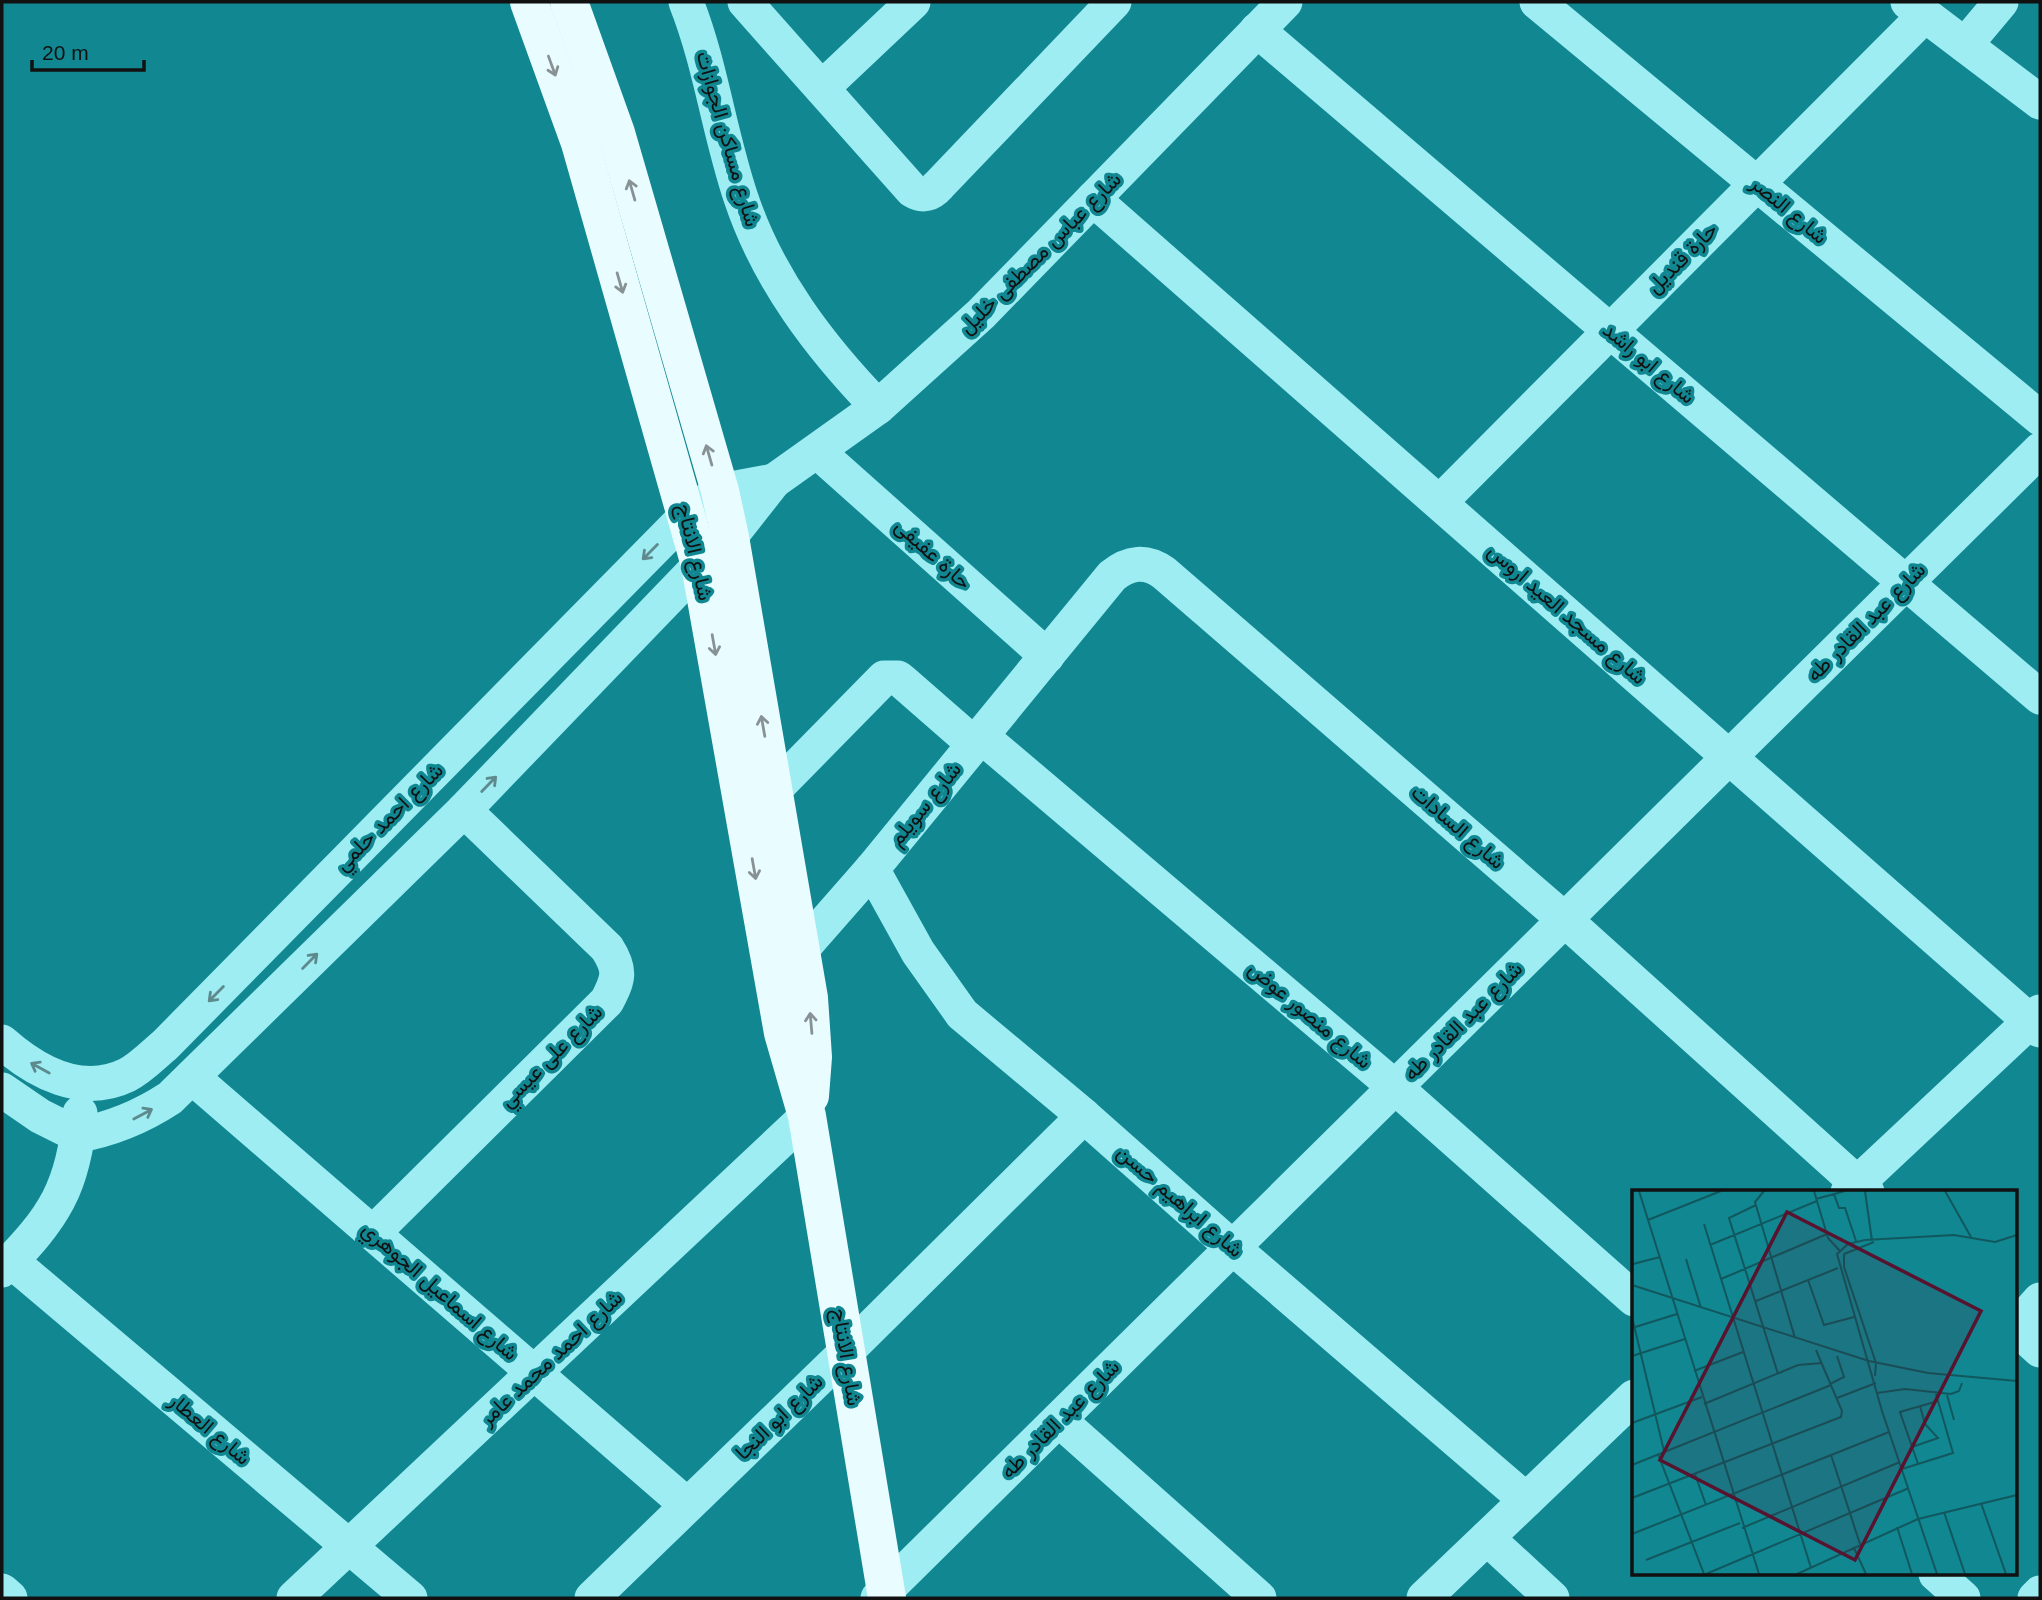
<svg xmlns="http://www.w3.org/2000/svg" width="2042" height="1600" viewBox="0 0 2042 1600" font-family="Arial,Vazirmatn,sans-serif">
<rect width="100%" height="100%" fill="#118792"/>
<g fill="none" stroke-linecap="round" stroke-linejoin="round">
<!-- minor -->
<g stroke="#9dedf3" stroke-width="35">
<path d="M 686,2 C 711,65 719,133 741,198 C 768,279 820,347 878,407"/>
<path d="M 745,2 L 912,190 C 923,197 931,194 939,185 L 1114,2"/>
<polyline points="1537,2 2040,418"/>
<polyline points="1908,2 2040,102"/>
<polyline points="1257,30 2040,697"/>
<polyline points="1965,45 2001,2"/>
<polyline points="822,88 913,2"/>
<polyline points="1093,199 2040,1030"/>
<polyline points="818,452 1047,656"/>
<polyline points="1440,502 1925,15"/>
<polyline points="981,736 1396,1088 1634,1299"/>
<polyline points="774,790 884,678 898,678 903,682 974,744"/>
<polyline points="872,869 918,952 962,1014 1084,1116 1233,1248 1526,1500"/>
<path d="M 801,950 L 872,869 L 1112,576 C 1129,562 1146,560 1164,573 L 1565,920 L 1867,1192"/>
<path d="M 2,1042 C 36,1072 82,1097 127,1075 C 141,1068 153,1055 165,1045 L 687,515 L 720,491 L 774,481"/>
<polyline points="192,1077 687,1505"/>
<path d="M 2,1090 L 40,1116 L 78,1135 C 113,1129 141,1117 170,1098 L 464,810 L 700,565 L 730,537 L 774,481 L 878,407 L 981,314 L 1285,2"/>
<polyline points="1848,1192 2040,1012"/>
<path d="M 373,1233 L 607,1001 C 619,978 621,970 607,948 L 464,810"/>
<polyline points="11,1261 410,1598"/>
<path d="M 2,1270 C 54,1218 74,1187 80,1113"/>
<polyline points="2016,1327 2040,1300"/>
<polyline points="2016,1328 2040,1350"/>
<polyline points="1059,1420 1259,1598"/>
<polyline points="1487,1538 1552,1598"/>
<polyline points="1936,1574 1963,1598"/>
<polyline points="2,1591 10,1598"/>
<polyline points="294,1598 807,1116"/>
<polyline points="592,1598 846,1352 1084,1116"/>
<polyline points="878,1598 2040,450"/>
<polyline points="1424,1598 1634,1397"/>
<polyline points="2035,1598 2040,1593"/>
</g>
<!-- primary -->
<g stroke="#e9fcff" stroke-width="38">
<polyline points="529,2 580,143 700,565 783,1033 807,1116 887,1598"/>
<polyline points="569,2 616,133 720,491 730,537 809,998 813,1057 810,1096"/>
</g>
</g>
<!-- one-way arrows -->
<defs><path id="oneway-shaft" d="M-6 0H5M1.5-3L5.5 0L1.5 3" fill="none" stroke-width="1.6" stroke-linecap="round" stroke-linejoin="round" transform="scale(1.75)"/></defs>
<g stroke="#889294">
<use href="#oneway-shaft" transform="translate(552 66) rotate(70)"/>
<use href="#oneway-shaft" transform="translate(632 190) rotate(-106)"/>
<use href="#oneway-shaft" transform="translate(620 283) rotate(74)"/>
<use href="#oneway-shaft" transform="translate(709 455) rotate(-106)"/>
<use href="#oneway-shaft" transform="translate(714 645) rotate(80)"/>
<use href="#oneway-shaft" transform="translate(763 726) rotate(-100)"/>
<use href="#oneway-shaft" transform="translate(754 869) rotate(80)"/>
<use href="#oneway-shaft" transform="translate(811 1023) rotate(-95)"/>
</g>
<g stroke="#5e8a8d">
<use href="#oneway-shaft" transform="translate(650 552) rotate(135)"/>
<use href="#oneway-shaft" transform="translate(489 784) rotate(-46)"/>
<use href="#oneway-shaft" transform="translate(310 961) rotate(-45)"/>
<use href="#oneway-shaft" transform="translate(216 994) rotate(135)"/>
<use href="#oneway-shaft" transform="translate(40 1068) rotate(-151)"/>
<use href="#oneway-shaft" transform="translate(143 1114) rotate(-28)"/>
</g>
<g text-anchor="middle" stroke-width="7" stroke-linejoin="round" paint-order="stroke">
<!-- street labels -->
<g font-size="21" fill="#111" stroke="#118792">
<text transform="translate(728 139) rotate(74)" y="7">شارع مساكن الجوازات</text>
<text transform="translate(1789 210) rotate(40)" y="7">شارع النصر</text>
<text transform="translate(1040 253) rotate(-45)" y="7">شارع عباس مصطفى خليل</text>
<text transform="translate(1682 258) rotate(-45)" y="7">حارة قنديل</text>
<text transform="translate(1649 363) rotate(40)" y="7">شارع ابو راشد</text>
<text transform="translate(695 552) rotate(77)" y="7">شارع الانتاج</text>
<text transform="translate(933 554) rotate(42)" y="7">حارة عفيفى</text>
<text transform="translate(1567 614) rotate(41)" y="7">شارع مسجد العيد اروس</text>
<text transform="translate(1866 622) rotate(-45)" y="7">شارع عبد القادر طه</text>
<text transform="translate(925 804) rotate(-51)" y="7">شارع سويلم</text>
<text transform="translate(389 817) rotate(-45)" y="7">شارع احمد حلمي</text>
<text transform="translate(1458 827) rotate(41)" y="7">شارع السادات</text>
<text transform="translate(1310 1015) rotate(40)" y="7">شارع منصور عوض</text>
<text transform="translate(1463 1021) rotate(-45)" y="7">شارع عبد القادر طه</text>
<text transform="translate(551 1056) rotate(-45)" y="7">شارع على عيسي</text>
<text transform="translate(1180 1201) rotate(41)" y="7">شارع ابراهيم حسن</text>
<text transform="translate(440 1291) rotate(41)" y="7">شارع اسماعيل الجوهري</text>
<text transform="translate(847 1357) rotate(81)" y="7">شارع الانتاج</text>
<text transform="translate(551 1358) rotate(-43)" y="7">شارع احمد محمد عامر</text>
<text transform="translate(779 1417) rotate(-44)" y="7">شارع ابو النجا</text>
<text transform="translate(1060 1419) rotate(-45)" y="7">شارع عبد القادر طه</text>
<text transform="translate(210 1429) rotate(40)" y="7">شارع العطار</text>
</g>
</g>
<!-- overview -->
<g transform="translate(1632 1190)">
<rect width="385" height="385" fill="#118792"/>
<path fill="none" stroke="#11585e" stroke-width="2" d="M 7,1 L 127,384M 132,1 L 123,12 L 163,148M 182,1 L 196,48 L 208,61M 233,1 L 240,51M 313,1 L 339,47M 202,4 L 207,18 L 213,18 L 224,51M 184,9 L 213,1M 124,15 L 97,28 L 146,184M 16,30 L 89,1M 72,34 L 179,378M 78,55 L 185,11M 212,64 L 212,77 L 244,173 L 243,186M 212,64 L 242,52M 54,69 L 69,118M 1,74 L 28,67M 89,89 L 195,44M 176,90 L 192,135 L 222,127M 0,95 L 237,171 L 296,183 L 385,191M 124,111 L 206,78M 0,127 L 32,261M 0,138 L 45,124M 0,166 L 53,149M 62,181 L 111,162M 198,194 L 212,187 L 205,166M 245,203 L 273,199 L 319,204 L 327,201 L 330,193M 315,205 L 322,230M 205,208 L 244,193M 72,214 L 166,175 L 190,173M 0,233 L 70,207M 280,257 L 306,248 L 293,234 L 288,216M 26,264 L 72,384M 199,265 L 228,354M 286,274 L 268,222 L 306,211M 0,275 L 199,195M 270,279 L 321,263 L 304,204M 63,284 L 74,315M 0,308 L 209,227 L 210,221 L 184,160M 349,313 L 374,384M 312,322 L 333,384M 265,337 L 280,384M 110,338 L 268,272M 0,344 L 257,242M 222,358 L 234,384M 14,370 L 108,333M 74,384 L 277,298M 165,384 L 286,329 L 385,305M 305,384 L 250,221 L 205,64 L 216,54 L 233,50 L 322,45 L 363,52 L 385,45"/>
<path fill="#58142f" fill-opacity="0.15" stroke="#58142f" stroke-width="3.5" d="M 155,22 L 349,121 L 223,370 L 28,270 Z"/>
<rect width="385" height="385" fill="none" stroke="#111" stroke-width="3.5"/>
</g>
<!-- border -->
<rect width="2042" height="1600" fill="none" stroke="#111111" stroke-width="7"/>
<!-- scale -->
<path d="M32 60v10h112v-10" fill="none" stroke="#111111" stroke-width="3.5"/>
<text x="42" y="60" font-size="21" fill="#111111" stroke="#118792" stroke-width="5" paint-order="stroke">20 m</text>
</svg>
